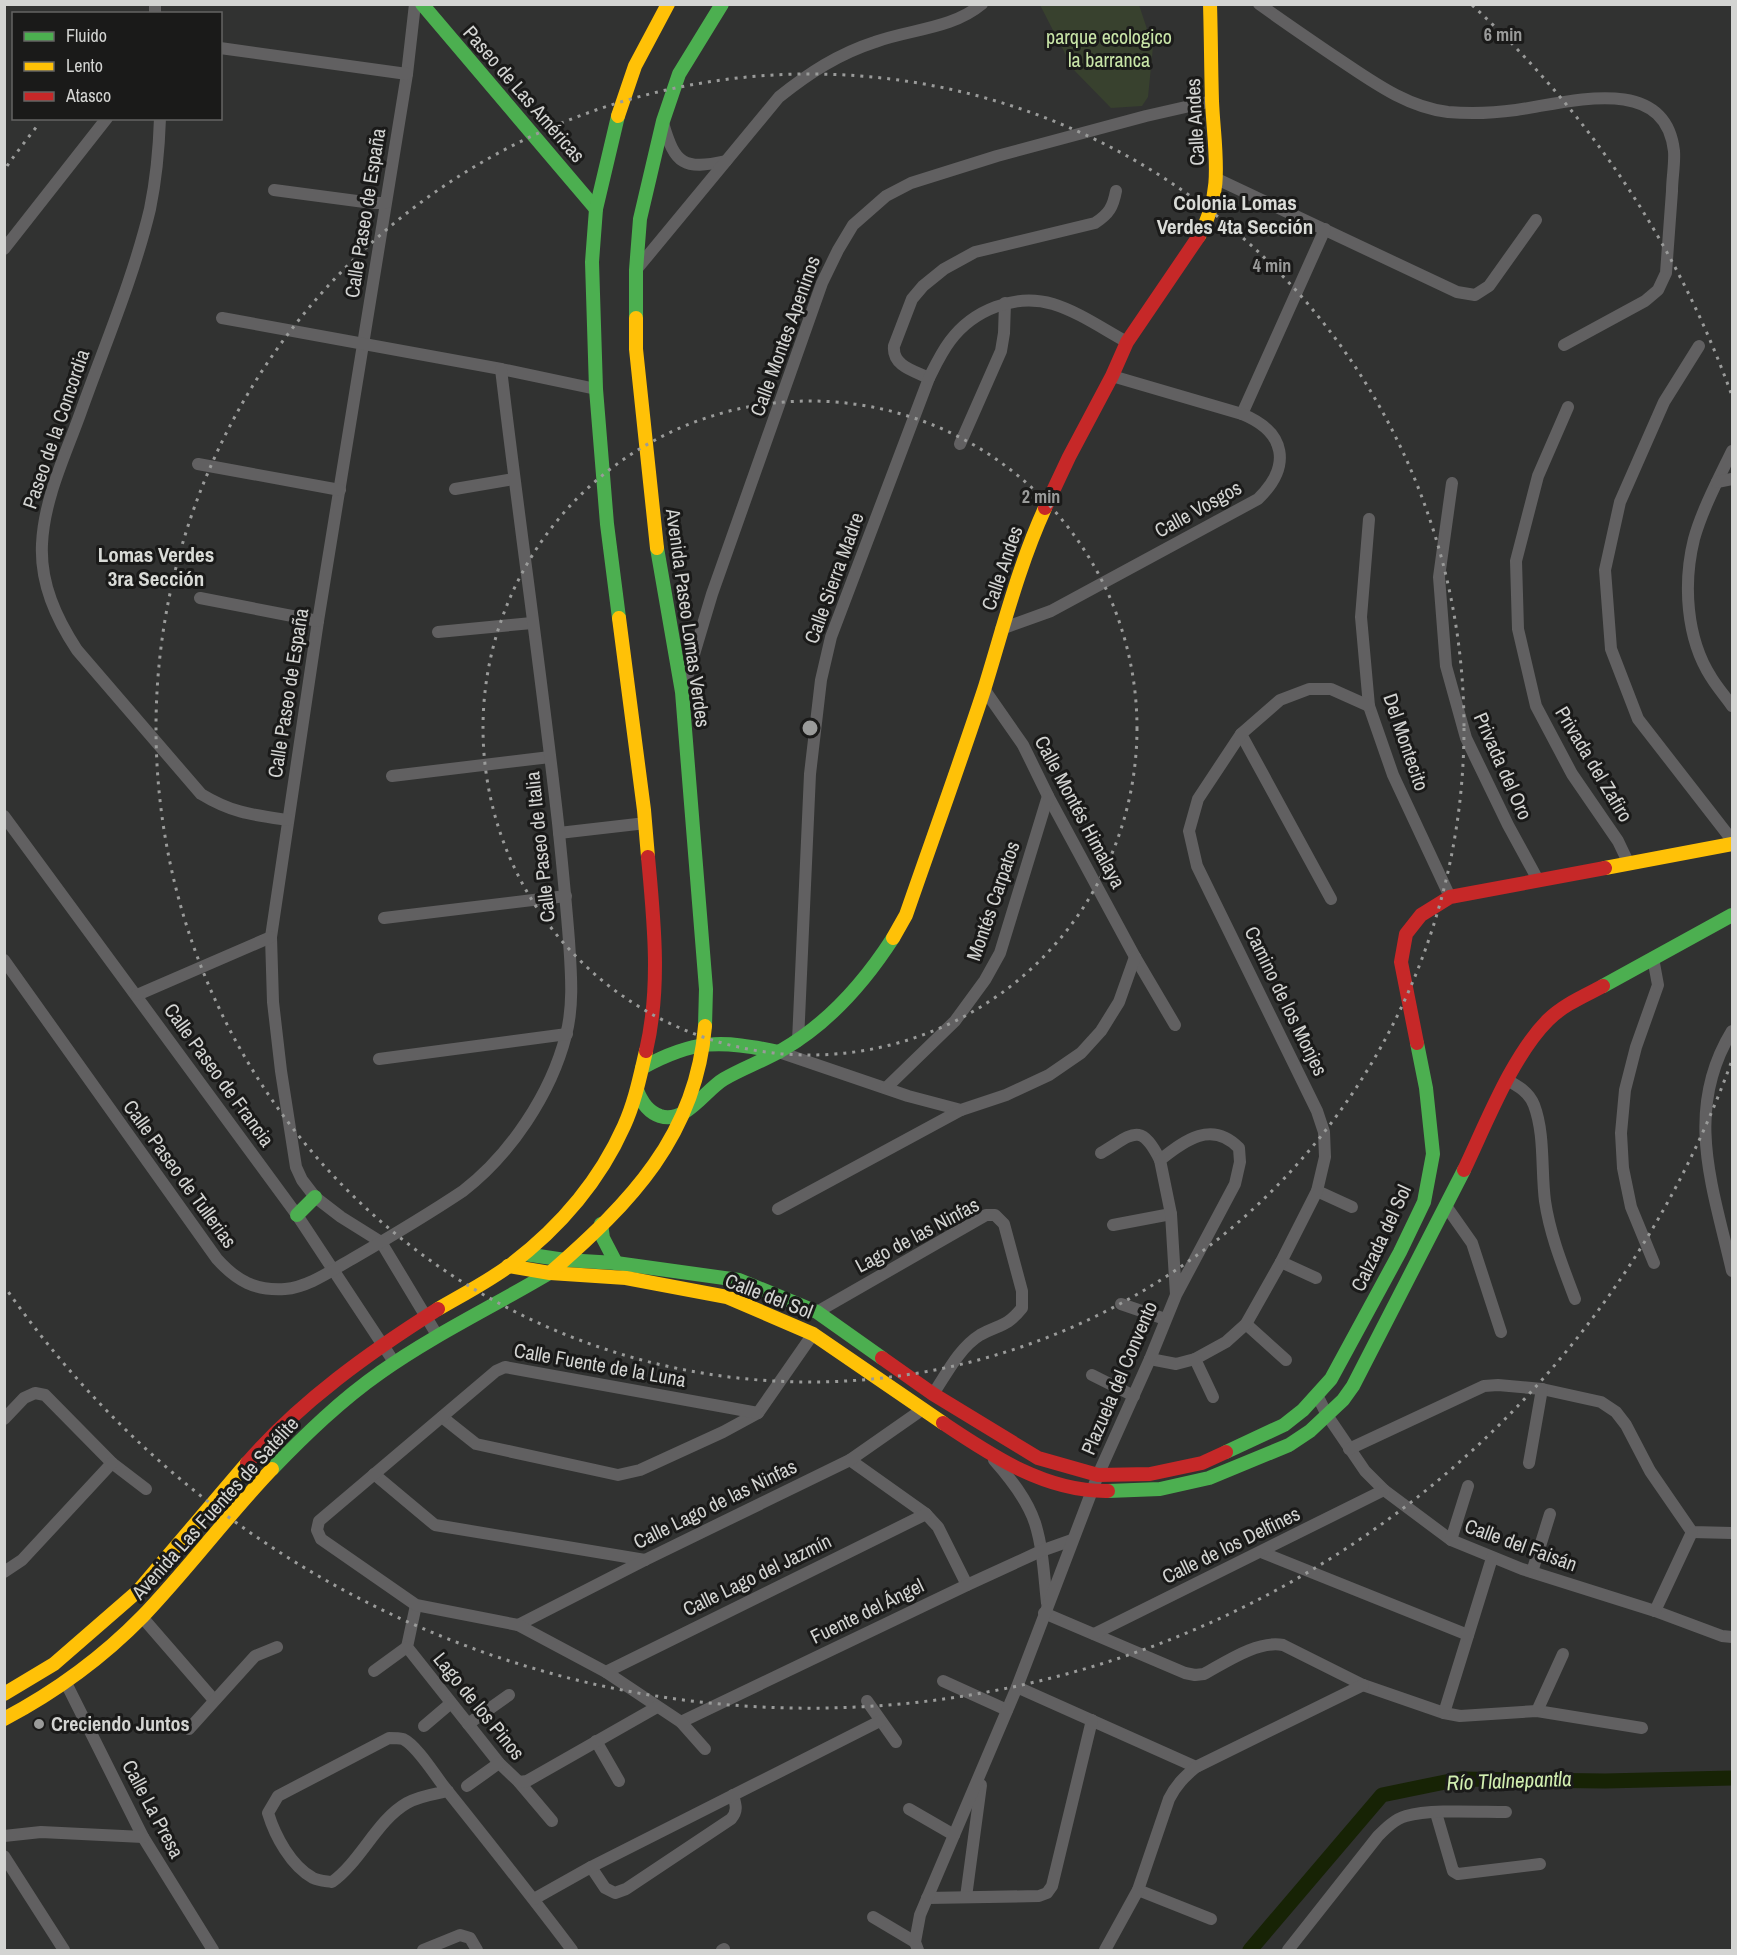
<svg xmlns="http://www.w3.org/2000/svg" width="1737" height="1955" viewBox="0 0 1737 1955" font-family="'Archivo Narrow',sans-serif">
<rect width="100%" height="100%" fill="#313231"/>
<!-- green -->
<polygon fill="#38412e" points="1040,5 1139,5 1153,47 1148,97 1142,106 1111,108 1073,69"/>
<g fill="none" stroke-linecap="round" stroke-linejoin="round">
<!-- canal -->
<polyline stroke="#172305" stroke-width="15" points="1250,1950 1382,1795 1460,1779 1605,1781 1732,1778"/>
<!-- street -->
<g stroke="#616061" stroke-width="12">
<polyline points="155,4 155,14"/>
<polyline points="415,4 407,74 318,621 271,937 273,1002 281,1071 296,1167 302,1180 315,1197 341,1217 381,1242 437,1335"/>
<path d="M 1259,4 C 1284,22 1309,39 1334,56 C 1369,79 1405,107 1448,112 C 1470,114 1494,113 1516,110 C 1567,103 1665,72 1674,151 C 1675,164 1672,178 1672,191 C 1670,219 1668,246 1666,273 L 1658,290 L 1645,301 L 1564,345"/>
<polyline points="220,48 407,74"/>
<path d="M 160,118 C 159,149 156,180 150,209 C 133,280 103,349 79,417 C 64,458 44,500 42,544 C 40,583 56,618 77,650 L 201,794 C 232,813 253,815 288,820"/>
<path d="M 663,123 C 675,165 684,170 726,161"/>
<polyline points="1217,179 1457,292 1475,295 1489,286 1536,220"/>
<polyline points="274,190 372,203 385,203"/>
<polyline points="4,249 107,118"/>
<path d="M 636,270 L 779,97 C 809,73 838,54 875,42 C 911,29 952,29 982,4"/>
<polyline points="222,318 501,369 596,389"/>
<polyline points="1699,346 1664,402 1620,502 1605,570 1611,649 1638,719 1732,840"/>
<path d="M 929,378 C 914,371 892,366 894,346 L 912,299 L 923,286 L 944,269 L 975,252 L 1095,223 C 1109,214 1113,207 1116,191"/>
<polyline points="1568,407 1538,476 1516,561 1518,629 1536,706 1572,774 1618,841 1628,862"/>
<polyline points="1242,414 1325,229"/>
<polyline points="960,444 1001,351 1004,333 1005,303"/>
<path d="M 1732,451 C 1719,478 1702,510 1694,539 C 1683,583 1686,638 1711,677 C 1717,687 1725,696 1732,706"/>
<polyline points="198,464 340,490"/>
<polyline points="1717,482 1732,479"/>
<polyline points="1452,483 1439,577 1446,666 1466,738 1508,825 1538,880"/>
<polyline points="455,489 514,479"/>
<polyline points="1369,519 1361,617 1369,706 1393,775 1450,897"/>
<polyline points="200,598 318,621"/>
<path d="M 1001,629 L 1051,611 L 1258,499 C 1292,466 1286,432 1242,414 L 1112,376"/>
<polyline points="438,632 532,623"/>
<polyline points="984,689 1023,745 1048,796 1135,957 1175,1025"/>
<polyline points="683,691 712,594 822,283 838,250 853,225 886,196 911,183 997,156 1146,116 1212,101"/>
<polyline points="1241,734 1331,899"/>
<polyline points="392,776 550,757"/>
<polyline points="4,816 297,1215 394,1362"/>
<polyline points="559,833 646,823"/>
<polyline points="384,918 566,896"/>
<polyline points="1653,958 1658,985 1636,1047 1625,1090 1621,1133 1623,1168 1631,1207 1654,1263"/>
<path d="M 4,960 L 217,1259 C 237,1281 255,1291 285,1289 C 309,1287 332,1270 352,1259 C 390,1237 427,1215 463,1191 C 510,1155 551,1094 566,1035 C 574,1005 571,972 569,941 C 566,901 562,862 558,823 C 541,672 519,521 501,369"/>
<polyline points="137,995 271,937"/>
<path d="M 1732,1031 C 1683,1111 1713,1187 1732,1271"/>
<path d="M 798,1041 L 810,774 L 821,680 L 831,637 L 929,378 C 935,366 941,353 950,341 C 973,310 1015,293 1053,304 C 1079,312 1103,329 1127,342"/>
<polyline points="779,1052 908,1096 961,1110 1006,1095 1049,1075 1081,1053 1101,1031 1119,1002 1135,957"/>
<polyline points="379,1059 567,1034"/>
<path d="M 1507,1080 C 1518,1086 1529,1092 1534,1105 C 1545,1134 1541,1170 1545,1201 C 1550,1235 1563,1267 1575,1299"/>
<polyline points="886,1088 955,1021 985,980 1000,953 1048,796"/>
<path d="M 1101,1153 C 1132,1135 1140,1120 1160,1160"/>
<polyline points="1317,1191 1352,1207"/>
<polyline points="1446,1206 1472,1243 1501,1332"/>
<polyline points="778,1209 961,1110"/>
<polyline points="1113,1225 1171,1214"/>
<polyline points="1281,1262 1316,1278"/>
<polyline points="1121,1304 1165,1319"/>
<path d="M 817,1312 L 986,1215 L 995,1215 L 1004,1224 L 1022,1291 L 1022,1308 C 1006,1328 999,1324 980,1335 C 959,1348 946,1375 933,1394"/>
<polyline points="1246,1324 1286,1360"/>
<polyline points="1150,1359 1176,1364 1195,1359 1226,1342 1246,1324 1281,1262 1317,1191 1325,1157 1324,1132 1317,1111 1197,866 1189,831 1198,799 1241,734 1280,700 1309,689 1331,689 1369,706"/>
<polyline points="1195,1359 1213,1397"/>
<polyline points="1092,1375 1134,1396"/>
<polyline points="1317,1395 1327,1415 1365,1471 1384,1490 1451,1540 1522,1569 1655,1611 1722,1636 1732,1637"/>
<polyline points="442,1417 476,1444 618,1475 640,1470 723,1432 758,1413 813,1334"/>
<polyline points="4,1419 24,1398 35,1393 45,1395 112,1463 146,1489"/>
<polyline points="1349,1449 1484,1386 1498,1385 1542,1389 1601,1402 1616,1412 1626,1425 1650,1471 1692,1532 1732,1533"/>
<polyline points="850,1460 926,1514 938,1527 967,1585"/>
<path d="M 994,1460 C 1010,1478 1027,1499 1035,1523 C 1043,1548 1044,1576 1047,1603"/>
<polyline points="1529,1463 1542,1389"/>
<polyline points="374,1474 435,1525 645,1560"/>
<polyline points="1451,1540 1468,1486"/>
<polyline points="1261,1552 1468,1635"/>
<polyline points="4,1572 22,1560 112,1463"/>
<polyline points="1532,1572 1550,1514"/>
<polyline points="416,1605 407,1647 499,1763 519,1782 552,1821"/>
<polyline points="1655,1611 1692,1532"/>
<path d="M 1044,1613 L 1185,1673 L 1195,1675 L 1204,1674 C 1226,1662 1258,1640 1283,1645 L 1363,1685 L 1444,1713 L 1460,1716 L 1537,1711 L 1642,1728"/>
<polyline points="142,1617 214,1700"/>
<polyline points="518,1625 645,1560 850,1460 923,1409"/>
<polyline points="1094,1634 1384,1490"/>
<polyline points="374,1671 407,1647"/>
<polyline points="606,1672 926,1514"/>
<polyline points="943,1681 1007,1710"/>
<polyline points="66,1683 143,1837 213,1950"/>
<polyline points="1017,1687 1196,1767"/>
<polyline points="867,1701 896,1742"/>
<polyline points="1537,1711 1563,1654"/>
<polyline points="1444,1713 1492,1558"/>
<polyline points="681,1722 967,1585 1041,1551 1072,1540"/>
<polyline points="468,1724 509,1695"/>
<polyline points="424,1726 451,1703"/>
<polyline points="189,1729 255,1656 277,1647"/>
<polyline points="596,1741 619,1781"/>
<polyline points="705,1749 681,1722 606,1672 518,1625 416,1605 321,1539 317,1530 319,1521 496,1371 505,1367 758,1413"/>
<polyline points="519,1782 527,1781 657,1707"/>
<polyline points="467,1786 499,1763"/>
<path d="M 448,1791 C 434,1794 419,1796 407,1803 C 377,1820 361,1861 332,1882 C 326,1881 319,1881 313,1878 C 291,1866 275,1836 268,1813 L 278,1796 L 389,1738 C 393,1738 399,1738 403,1739 C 416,1745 433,1772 442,1784 C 486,1839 530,1894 572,1950"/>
<polyline points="909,1809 954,1835"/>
<polyline points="1436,1813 1453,1871 1458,1874 1540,1864"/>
<polyline points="4,1836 41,1832 143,1837"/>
<polyline points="4,1856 64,1950"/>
<path d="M 591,1867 L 605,1888 L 615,1893 L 626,1889 L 731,1819 C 738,1811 736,1805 733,1795"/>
<polyline points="1138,1890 1211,1919"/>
<polyline points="966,1897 981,1785"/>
<polyline points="927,1898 1039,1896 1047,1893 1052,1886 1092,1720"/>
<polyline points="534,1899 591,1867 880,1721"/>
<polyline points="873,1917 915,1942"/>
<polyline points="423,1950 460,1935 470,1938 477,1950"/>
<polyline points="722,1950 724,1949"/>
<path d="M 918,1950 L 915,1942 L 920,1915 L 1017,1687 L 1098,1475 L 1150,1359 L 1176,1295 L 1235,1184 L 1240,1162 L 1239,1148 C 1212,1120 1185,1140 1160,1160 L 1171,1214 L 1176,1295"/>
<path d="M 1105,1950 L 1138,1890 L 1169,1799 C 1176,1785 1184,1777 1196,1767 L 1363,1685"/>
<path d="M 1288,1950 L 1378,1836 C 1386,1828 1395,1819 1406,1816 C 1430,1809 1479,1812 1506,1812"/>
</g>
<!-- fast -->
<g stroke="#4caf50" stroke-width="14">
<polyline points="422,4 596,209"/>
<polyline points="618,116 596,209 592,262 596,389 607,524 619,618"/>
<polyline points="636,318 636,270 640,219 663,121 679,74 722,4"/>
<polyline points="657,548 682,692 706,989 705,1026"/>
<polyline points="1603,986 1732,915"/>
<path d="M 642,1068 C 694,1039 722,1040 779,1052"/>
<path d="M 637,1090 C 641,1101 648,1112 660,1116 C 686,1124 705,1090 724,1079 C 743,1068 763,1061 782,1050 C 829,1023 864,983 893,938"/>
<polyline points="297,1215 315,1197"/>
<polyline points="601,1224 603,1238 616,1263"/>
<polyline points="525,1254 565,1260 616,1263 739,1280 817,1312 882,1358"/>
<polyline points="1226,1452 1284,1425 1303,1410 1331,1379 1400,1252 1424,1202 1433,1154 1426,1088 1417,1043"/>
<path d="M 272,1469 C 306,1434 341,1400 381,1372 C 435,1334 494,1306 551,1272"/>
<polyline points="1108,1491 1160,1489 1209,1478 1289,1445 1310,1431 1343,1400 1353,1386 1464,1170"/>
</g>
<!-- slow -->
<g stroke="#ffc107" stroke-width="14">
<polyline points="618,116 635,66 668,4"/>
<path d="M 1199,236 C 1225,192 1214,149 1212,101 C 1211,69 1211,36 1210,4"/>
<polyline points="636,318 636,349 657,548"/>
<polyline points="619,618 644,810 648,857"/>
<polyline points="1605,868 1732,844"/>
<path d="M 893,938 L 906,915 C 932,840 959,766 984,690 C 1003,629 1018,567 1045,508"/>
<polyline points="508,1266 550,1273 626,1278 727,1297 813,1334 943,1423"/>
<path d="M 551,1272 C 630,1203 696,1136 705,1026"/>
<path d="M 438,1309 C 462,1295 487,1282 509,1266 C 558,1229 599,1182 624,1126 C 635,1102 640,1076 646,1051"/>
<polyline points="4,1694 54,1664 138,1591 247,1463"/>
<path d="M 4,1719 C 55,1692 102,1658 143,1616 C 188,1569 227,1516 272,1469"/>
</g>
<!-- jam -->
<g stroke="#c62828" stroke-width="14">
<polyline points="1045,508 1069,457 1112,376 1127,342 1199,236"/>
<polyline points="1417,1043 1401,962 1406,934 1421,915 1450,897 1605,868"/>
<path d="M 646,1051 C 661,987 654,922 648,857"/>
<path d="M 1464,1170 C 1486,1124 1512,1056 1548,1020 C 1563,1005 1584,996 1603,986"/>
<polyline points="882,1358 933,1394 1038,1458 1098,1475 1150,1474 1202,1463 1226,1452"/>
<path d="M 943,1423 C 992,1456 1046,1492 1108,1491"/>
<path d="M 247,1463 C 301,1401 370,1352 438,1309"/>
</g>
</g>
<!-- distance rings -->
<g fill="none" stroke="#9a9b9a" stroke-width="3" stroke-dasharray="3 6">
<circle cx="810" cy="728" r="327"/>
<circle cx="810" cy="728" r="654"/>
<path d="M1731 1063A980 980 0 0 1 7 1290M7 166A980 980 0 0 1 38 125M1472 5A980 980 0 0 1 1731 393"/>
</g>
<!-- markers -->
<circle fill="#9a9b9a" stroke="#1a1a19" stroke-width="2" cx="39" cy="1724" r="6"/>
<g text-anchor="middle" stroke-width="6" stroke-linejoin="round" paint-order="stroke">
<!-- park labels -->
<g font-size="20" fill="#c9e6a8" stroke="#1a1a19">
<text x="1109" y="44">parque ecologico<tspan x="1109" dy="23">la barranca</tspan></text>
</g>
<!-- street labels -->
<g font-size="20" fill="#d3d4d2" stroke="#1a1a19">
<text transform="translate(524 94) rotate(49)" y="7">Paseo de Las Américas</text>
<text transform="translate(1195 122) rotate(-93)" y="7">Calle Andes</text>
<text transform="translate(365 213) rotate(-81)" y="7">Calle Paseo de España</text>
<text transform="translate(785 336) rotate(-70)" y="7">Calle Montes Apeninos</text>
<text transform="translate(56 429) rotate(-71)" y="7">Paseo de la Concordia</text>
<text transform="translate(1198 509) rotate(-29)" y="7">Calle Vosgos</text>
<text transform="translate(1002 568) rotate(-71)" y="7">Calle Andes</text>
<text transform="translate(834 578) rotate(-70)" y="7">Calle Sierra Madre</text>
<text transform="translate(688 618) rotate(82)" y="7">Avenida Paseo Lomas Verdes</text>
<text transform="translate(288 693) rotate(-81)" y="7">Calle Paseo de España</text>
<text transform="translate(1406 742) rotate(71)" y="7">Del Montecito</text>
<text transform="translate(1594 764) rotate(59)" y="7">Privada del Zafiro</text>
<text transform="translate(1503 766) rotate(66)" y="7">Privada del Oro</text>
<text transform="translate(1080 812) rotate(62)" y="7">Calle Montés Himalaya</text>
<text transform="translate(540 847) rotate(-96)" y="7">Calle Paseo de Italia</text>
<text transform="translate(993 901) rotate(-71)" y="7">Montés Carpatos</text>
<text transform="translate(1286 1001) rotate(64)" y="7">Camino de los Monjes</text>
<text transform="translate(219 1075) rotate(54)" y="7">Calle Paseo de Francia</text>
<text transform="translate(180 1174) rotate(54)" y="7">Calle Paseo de Tullerias</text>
<text transform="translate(917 1235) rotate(-28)" y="7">Lago de las Ninfas</text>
<text transform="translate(1381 1238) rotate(-65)" y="7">Calzada del Sol</text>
<text transform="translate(769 1296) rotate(21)" y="7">Calle del Sol</text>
<text transform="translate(600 1365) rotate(10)" y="7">Calle Fuente de la Luna</text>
<text transform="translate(1119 1378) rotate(-67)" y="7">Plazuela del Convento</text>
<text transform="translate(715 1504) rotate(-26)" y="7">Calle Lago de las Ninfas</text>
<text transform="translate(215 1508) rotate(-48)" y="7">Avenida Las Fuentes de Satélite</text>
<text transform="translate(1231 1545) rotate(-26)" y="7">Calle de los Delfines</text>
<text transform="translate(1521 1545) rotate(20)" y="7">Calle del Faisán</text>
<text transform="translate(757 1575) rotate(-26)" y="7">Calle Lago del Jazmín</text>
<text transform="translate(867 1611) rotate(-26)" y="7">Fuente del Ángel</text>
<text transform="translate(479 1706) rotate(51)" y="7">Lago de los Pinos</text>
<text transform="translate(153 1809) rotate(62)" y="7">Calle La Presa</text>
</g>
<!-- poi labels -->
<g font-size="20" font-weight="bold" fill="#d3d4d2" stroke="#1a1a19" text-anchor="start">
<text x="51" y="1731">Creciendo Juntos</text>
</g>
<!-- neighbourhood labels -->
<g font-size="21" font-weight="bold" fill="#d9dbd7" stroke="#1a1a19">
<text x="1235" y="210">Colonia Lomas<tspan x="1235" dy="24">Verdes 4ta Sección</tspan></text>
<text x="156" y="562">Lomas Verdes<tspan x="156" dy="24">3ra Sección</tspan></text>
</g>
<!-- water labels -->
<g font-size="21" font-style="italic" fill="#d1eeb0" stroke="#1a1a19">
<text transform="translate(1509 1781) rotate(-2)" y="7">Río Tlalnepantla</text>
</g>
</g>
<circle cx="810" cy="728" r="9" fill="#9a9b9a" stroke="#1a1a19" stroke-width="3"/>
<g font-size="18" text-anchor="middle" font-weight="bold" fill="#9a9b9a" stroke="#1a1a19" stroke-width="6" stroke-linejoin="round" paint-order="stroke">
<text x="1503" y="41">6 min</text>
<text x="1272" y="272">4 min</text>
<text x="1041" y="503">2 min</text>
</g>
<!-- border -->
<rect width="1737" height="1955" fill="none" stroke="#d3d4d2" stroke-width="12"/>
<!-- legend -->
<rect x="12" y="12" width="210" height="108" fill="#1a1a19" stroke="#646463" stroke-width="1.5"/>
<rect x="24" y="32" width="30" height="9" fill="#4caf50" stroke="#646463" stroke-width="1.5"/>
<text x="66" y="42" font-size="18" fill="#d3d4d2">Fluido</text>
<rect x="24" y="62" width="30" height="9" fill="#ffc107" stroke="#646463" stroke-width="1.5"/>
<text x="66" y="72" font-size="18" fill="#d3d4d2">Lento</text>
<rect x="24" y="92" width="30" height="9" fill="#c62828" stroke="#646463" stroke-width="1.5"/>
<text x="66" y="102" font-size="18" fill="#d3d4d2">Atasco</text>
</svg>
